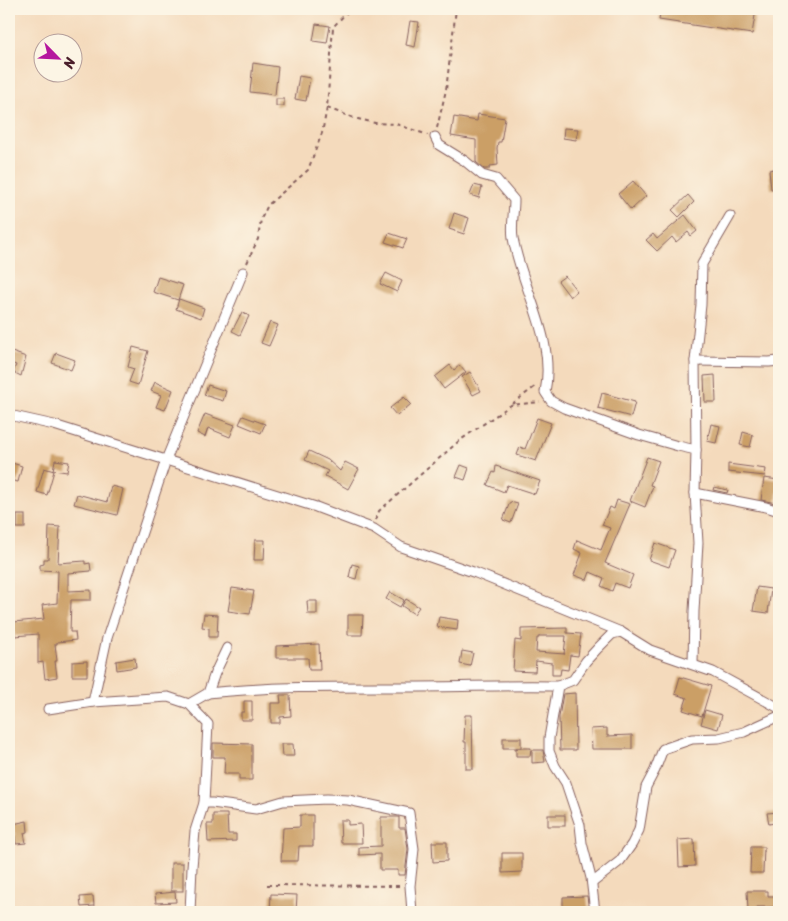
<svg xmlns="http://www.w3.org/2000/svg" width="788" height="921" viewBox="0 0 788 921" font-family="Sriracha,sans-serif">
<rect width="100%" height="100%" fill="#fcf5e5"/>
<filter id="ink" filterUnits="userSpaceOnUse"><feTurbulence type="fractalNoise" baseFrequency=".02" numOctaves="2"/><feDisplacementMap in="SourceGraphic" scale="10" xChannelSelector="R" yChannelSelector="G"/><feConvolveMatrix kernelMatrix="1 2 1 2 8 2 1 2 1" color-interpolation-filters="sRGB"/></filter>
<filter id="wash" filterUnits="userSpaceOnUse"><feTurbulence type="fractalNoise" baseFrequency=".0096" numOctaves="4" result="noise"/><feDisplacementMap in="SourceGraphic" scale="20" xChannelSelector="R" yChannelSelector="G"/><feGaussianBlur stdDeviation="1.12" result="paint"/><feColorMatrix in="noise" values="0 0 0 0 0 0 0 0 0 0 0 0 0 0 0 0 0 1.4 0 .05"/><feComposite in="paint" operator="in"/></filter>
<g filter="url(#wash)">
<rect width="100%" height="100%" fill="#f4dabc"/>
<g id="blocks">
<!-- building -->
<g fill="#cb9f66" fill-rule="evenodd">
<polygon points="661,9 756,9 752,34 659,20"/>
<polygon points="410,21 419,22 415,47 406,45"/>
<polygon points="316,24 330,26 327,43 313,41"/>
<polygon points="253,63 278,67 275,95 250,92"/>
<polygon points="299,76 310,78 306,101 295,99"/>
<rect x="276" y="99" width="8" height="7"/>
<polygon points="478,114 505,118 501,142 498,142 497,148 498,165 490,166 490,169 484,169 476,162 476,140 451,136 454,117 477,121"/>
<polygon points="564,128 578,129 576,140 563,138"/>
<polygon points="779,168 779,188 771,189 769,170"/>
<polygon points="633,181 646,196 631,210 618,194"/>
<polygon points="474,185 482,187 479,198 470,195"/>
<polygon points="688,195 694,202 679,217 672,210"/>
<polygon points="454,213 469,218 464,234 449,229"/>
<polygon points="685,215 697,231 691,236 688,232 676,242 672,237 657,251 646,240 653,234 657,239"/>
<polygon points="389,233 407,239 403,248 385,242"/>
<polygon points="386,273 402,281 397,292 380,284"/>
<polygon points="565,276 577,291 570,297 558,281"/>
<polygon points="158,277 183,285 178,300 153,292"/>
<polygon points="179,299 204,308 201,318 176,309"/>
<polygon points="242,312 249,316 240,335 232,331"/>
<polygon points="270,322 278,325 269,346 261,343"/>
<polygon points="133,347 148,351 138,385 129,382 134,369 128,367"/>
<polygon points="9,351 26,357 21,376 13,372 16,365 9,362"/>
<polygon points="56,353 75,360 71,370 52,363"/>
<polygon points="450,365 454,370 460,365 466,372 444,389 435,377"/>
<polygon points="470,372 481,391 473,395 462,377"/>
<polygon points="715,375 716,402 705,402 704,376"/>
<polygon points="155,382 173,390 165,410 156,407 161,395 151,391"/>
<polygon points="208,385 226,391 223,401 204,395"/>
<polygon points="602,393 635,402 631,417 598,408"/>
<polygon points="404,397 411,404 397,416 390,408"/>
<polygon points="205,414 235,425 230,437 208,428 205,437 197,433"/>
<polygon points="243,416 265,424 261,433 239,424"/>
<polygon points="537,418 551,423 536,461 517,455 520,447 525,449"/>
<polygon points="711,424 720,426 716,443 707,441"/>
<polygon points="743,432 753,435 750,447 740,445"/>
<polygon points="309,451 328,460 340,471 345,462 359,469 348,489 325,476 328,471 305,460"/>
<polygon points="647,457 659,461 650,485 653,486 645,507 630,501"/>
<polygon points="55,460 69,462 67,472 53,470"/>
<polygon points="12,463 22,466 18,482 9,480"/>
<polygon points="728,464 766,469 765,476 728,472"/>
<polygon points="461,465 469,468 465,480 456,477"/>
<polygon points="496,466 540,481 535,494 507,485 504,492 487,485 493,472 495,473"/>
<polygon points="44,468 54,471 47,495 37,492"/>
<polygon points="764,478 779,480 776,503 761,500"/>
<polygon points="111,486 123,489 117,515 74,504 77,494 107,502"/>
<polygon points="714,487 728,490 727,493 713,490"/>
<polygon points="617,500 630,504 605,563 633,575 628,588 615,583 612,591 601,586 604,578 590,572 587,580 574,575 582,553 574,549 577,540 601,550 610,528 602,525 610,507 614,509"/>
<polygon points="510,502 518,504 511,523 503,520"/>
<rect x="17" y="515" width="8" height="13"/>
<polygon points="49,526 60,527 58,563 85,561 85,564 90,563 91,571 68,573 68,591 91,590 91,600 71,600 70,632 75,632 76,640 57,642 57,644 55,644 57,661 55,661 57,677 45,679 43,662 38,663 38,634 15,636 14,622 44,619 42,605 57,603 58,571 40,570 40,565 44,564 44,559 48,559"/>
<polygon points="255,540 265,540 264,560 254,560"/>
<polygon points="655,543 675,550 669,567 649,560"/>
<polygon points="352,564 359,566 356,579 349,577"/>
<polygon points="757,587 771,589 768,613 753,611"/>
<polygon points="232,588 254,591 250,614 228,611"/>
<polygon points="390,592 404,600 400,607 386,599"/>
<polygon points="406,599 419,607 414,614 402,606"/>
<polygon points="307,601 317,601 317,614 308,614"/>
<polygon points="204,614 218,615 217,637 209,637 209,628 202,627"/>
<polygon points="348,615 363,615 362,635 348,635"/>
<polygon points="439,617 458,620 457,630 437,627"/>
<path d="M 567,628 L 567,633 L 581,634 L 578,656 L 570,655 L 568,670 L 561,669 L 560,675 L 552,675 L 552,663 L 536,661 L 535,672 L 513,671 L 515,640 L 521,641 L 521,629 ZM 539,636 L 566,636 L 564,654 L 565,654 L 536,652 L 537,638 L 539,638 Z"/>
<polygon points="319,644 320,670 309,670 308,658 276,658 276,646"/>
<polygon points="462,651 473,653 470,666 460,664"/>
<polygon points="135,658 136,667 117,670 116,661"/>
<polygon points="87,661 87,676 72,676 72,662"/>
<polygon points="680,677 711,686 702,716 683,710 687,698 675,694"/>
<polygon points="575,693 576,750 560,750 559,717 563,694"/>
<polygon points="280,695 290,695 291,716 280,717 280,723 271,723 271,703 281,703"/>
<polygon points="244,701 252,701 252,720 241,720 241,712 244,712"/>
<polygon points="705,710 722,715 718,729 701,724"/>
<polygon points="465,715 472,715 473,769 466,769 466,742 464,742"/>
<polygon points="607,728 607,736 632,735 632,749 592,749 591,729"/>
<rect x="503" y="738" width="18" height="10"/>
<polygon points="213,743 252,744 252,780 239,780 239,774 224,774 225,757 213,757"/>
<polygon points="281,744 293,744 294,756 282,756"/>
<polygon points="516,748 531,748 530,756 516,756"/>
<polygon points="532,750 543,750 545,762 532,763"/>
<polygon points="779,812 779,822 769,824 767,813"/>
<polygon points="213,814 227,814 228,834 236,834 236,841 208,842 207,824 213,824"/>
<polygon points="300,815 313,815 313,846 299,846 298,861 281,861 283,828 300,827"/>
<rect x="548" y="815" width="17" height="11"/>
<polygon points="381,817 399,817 399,828 405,828 408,849 405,875 398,875 398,870 380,870 380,854 359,855 359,847 381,846"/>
<polygon points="340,820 348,820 348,825 361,824 362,843 341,843"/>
<polygon points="27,821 28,832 24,833 26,843 16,844 13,824"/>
<polygon points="694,839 695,866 679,867 678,840"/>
<polygon points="432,842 447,842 447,861 433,862"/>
<polygon points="751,847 764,847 763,873 750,873"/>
<polygon points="502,853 522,853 522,872 502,873"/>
<rect x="171" y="863" width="12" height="28"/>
<polygon points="747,891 768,891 768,896 779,896 779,907 757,907 757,910 748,910"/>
<polygon points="175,892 176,902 156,903 155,894"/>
<polygon points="271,894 297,895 296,912 270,912"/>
<polygon points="93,896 94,906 81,907 80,897"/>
<polygon points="587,896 589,912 563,912 563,897"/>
</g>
</g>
</g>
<g filter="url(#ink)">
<use href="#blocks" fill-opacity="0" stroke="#86605e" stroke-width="1"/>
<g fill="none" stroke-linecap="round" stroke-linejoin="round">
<!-- minor casing -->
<g stroke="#86605e" stroke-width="11">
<g id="minor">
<path d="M 435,137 L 439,145 L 465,161 L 482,175 L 496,179 L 514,200 C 514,212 511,226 513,238 C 522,290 556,338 545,392 L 551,401 L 564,408 L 639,435 L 678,446 L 696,450 L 695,493 L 698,543 L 694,611 L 693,664"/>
<polyline points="695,361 769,362 779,361"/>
<polyline points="9,415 54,425 316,507 374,529 401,547 476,573 621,632"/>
<polyline points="696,450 695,361 701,305 702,264 730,216"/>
<polyline points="695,493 766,507 779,511"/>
<path d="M 208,693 C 276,686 345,687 413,687 C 462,687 510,685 558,686"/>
<polyline points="93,702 107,638 166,460 243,272"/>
<polyline points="48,709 93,702 168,697 189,704"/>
<polyline points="204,803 212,803 256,809 283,801 327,799 348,800 409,813 414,849 410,886 412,912"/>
<polyline points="592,883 620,861 632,844 639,830 646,787 655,770 663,749 692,739 719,738 744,732 779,716"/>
<polyline points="190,912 192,867 195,831 204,803 208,724 189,704 208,693 215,673 227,648"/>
<polyline points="595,912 591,878 582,843 580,825 566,783 555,766 549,751 549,738 558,686 573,680 586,661 598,648 612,634 621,632 650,650 713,672 779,708"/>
</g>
</g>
<!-- path -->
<g stroke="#86605e" stroke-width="2" stroke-dasharray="4 4" stroke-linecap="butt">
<polyline points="327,108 354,118 375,123 396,124 428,135"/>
<polyline points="437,128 446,90 456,9"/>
<polyline points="247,263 258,239 261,219 268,205 308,170 322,133 327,108 333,27 350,9"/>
<polyline points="512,404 536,386"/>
<polyline points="376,520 379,511 459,441 511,405 540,402"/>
<polyline points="267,885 402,886"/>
</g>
<!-- minor -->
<use href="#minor" stroke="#fff" stroke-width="9"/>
</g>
</g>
<!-- margin -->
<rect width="788" height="921" fill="none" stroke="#fcf5e5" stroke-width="30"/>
<!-- north arrow -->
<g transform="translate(58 58) rotate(114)"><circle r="24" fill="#fcf5e5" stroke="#b59f9b"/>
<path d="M0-4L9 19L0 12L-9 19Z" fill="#b5179e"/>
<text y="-8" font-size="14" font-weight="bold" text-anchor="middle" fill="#4a1f2b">N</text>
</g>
</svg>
